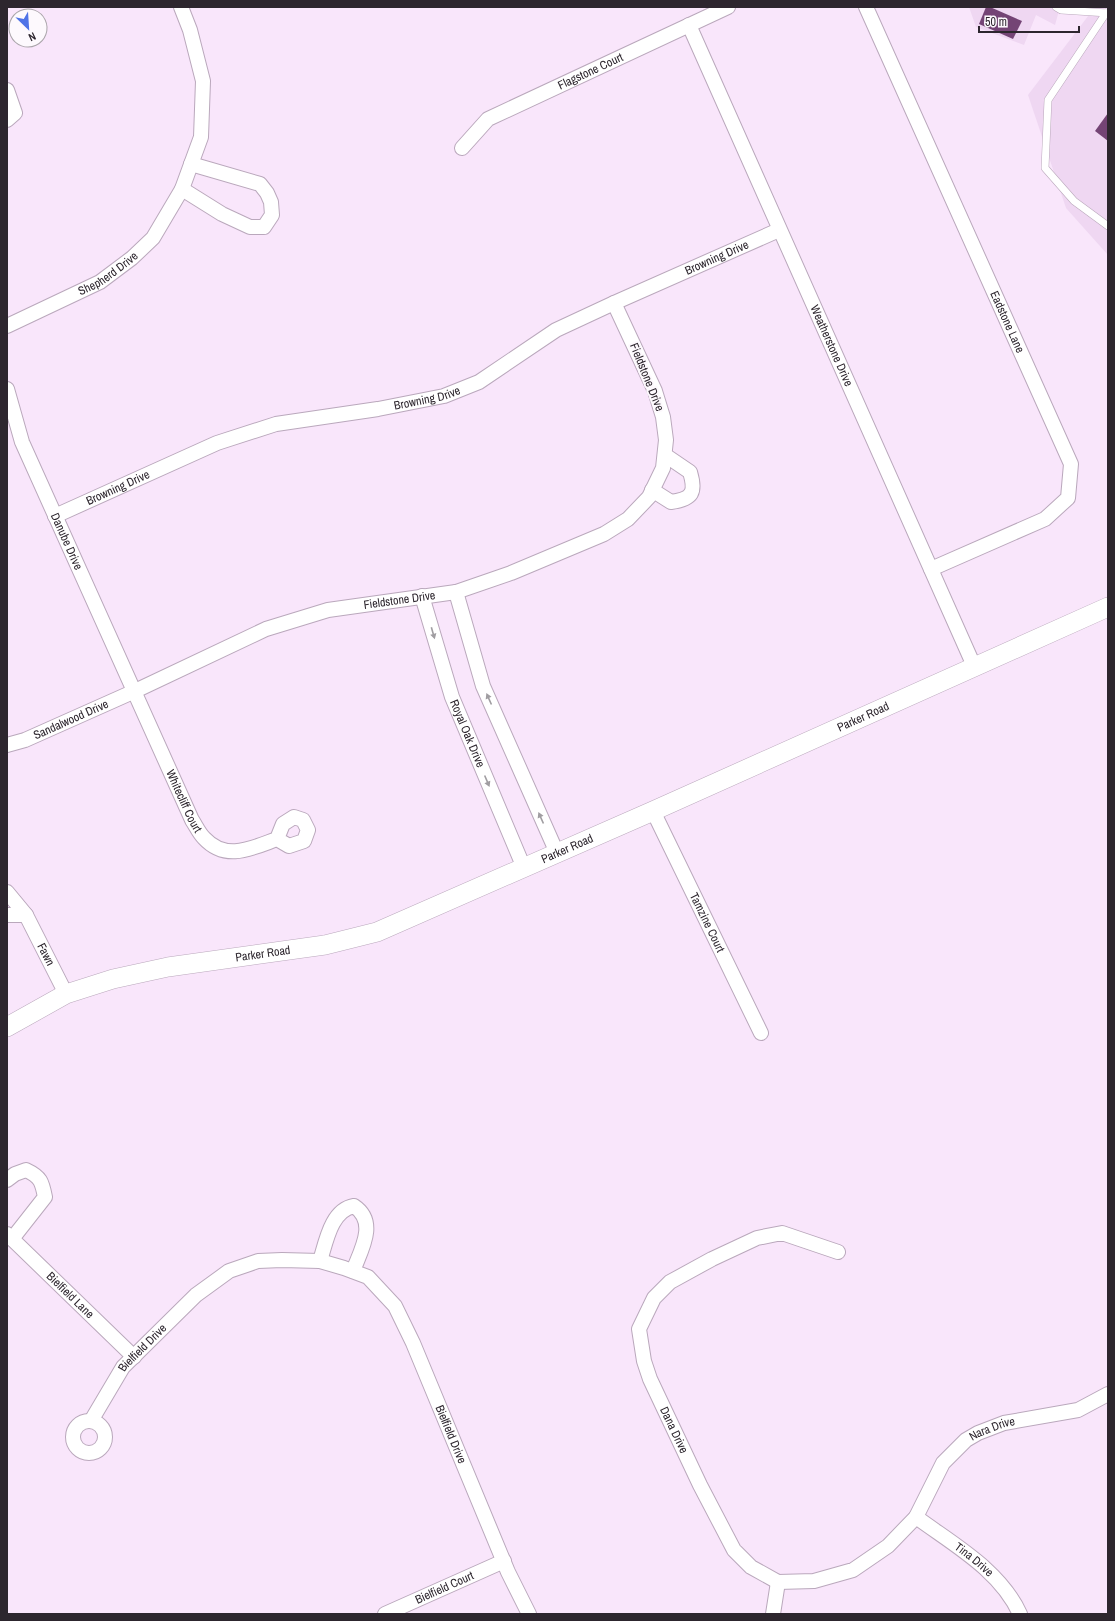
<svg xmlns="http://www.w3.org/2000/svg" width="1115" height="1621" viewBox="0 0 1115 1621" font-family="'Archivo Narrow',sans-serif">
<rect width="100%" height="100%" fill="#f9e6fb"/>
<!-- built -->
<g fill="#efd7f2">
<polygon points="969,7 1060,7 1055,25 1036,15 1024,45 976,27"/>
<polygon points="1095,7 1108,8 1108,255 1066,208 1028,95"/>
</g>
<!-- building -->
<g fill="#744475">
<polygon points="986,7 990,7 1022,21 1013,39 979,24"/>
<polygon points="1108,113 1108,141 1095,131"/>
</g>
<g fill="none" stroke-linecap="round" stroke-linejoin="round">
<!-- service casing -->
<g stroke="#baa8bc" stroke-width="8">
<g id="service">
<polyline points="1056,7 1061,10 1108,13"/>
<polyline points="1106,13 1048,100 1045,168 1074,201 1108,226"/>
</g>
</g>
<!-- minor casing -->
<g stroke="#baa8bc" stroke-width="16">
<g id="minor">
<path id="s1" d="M 866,7 L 1071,464 L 1068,498 L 1045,519 L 931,569"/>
<path id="s2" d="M 689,25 L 974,666"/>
<polyline points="7,90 15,113 7,120"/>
<path id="s3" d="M 462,148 L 488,119 L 728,7"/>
<polyline points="182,189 222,214 250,227 264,227 272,215 271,202 267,193 260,184 191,164"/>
<path id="s4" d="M 7,326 L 100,282 L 132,258 L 153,238 L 182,189 L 201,137 L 203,81 L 190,30 L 181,7"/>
<path id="s5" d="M 7,389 L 22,442 L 192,820 C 196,826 199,833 204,838 C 226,862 252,848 277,839 L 289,846 L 304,841 L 308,830 L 303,820 L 294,817 L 283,824 L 277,839"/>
<path d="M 652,490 L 671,502 C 693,499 696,492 690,472 L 665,455"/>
<path id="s6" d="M 55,516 L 217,443 L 276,424 L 378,409 L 444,396 L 479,382 L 556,330 L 614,303 L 779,230"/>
<polyline points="456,592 483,686 557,853"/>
<path id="s7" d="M 422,596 L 452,697 L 524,868"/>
<path id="s8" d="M 7,745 L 25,740 L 135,691 L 266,629 L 328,610 L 456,592 L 511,573 L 604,534 L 628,519 L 649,497 L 663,468 L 666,440 L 663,417 L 655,391 L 614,303"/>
<path id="s9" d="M 653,811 L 761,1033"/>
<path id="s10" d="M 7,892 L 26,915 L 66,994"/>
<polyline points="7,915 26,915"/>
<path d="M 7,1180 L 15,1174 L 26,1170 C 41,1177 42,1182 45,1197 L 12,1239"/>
<path id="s11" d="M 7,1234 L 134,1357"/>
<path id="s12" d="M 838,1252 L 782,1233 L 757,1238 L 712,1259 L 670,1282 L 654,1298 L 639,1329 L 644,1361 L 650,1379 L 700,1485 L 734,1550 L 751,1567 L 778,1582 L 814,1581 L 853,1570 L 888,1546 L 916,1517 L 943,1463 L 966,1440 L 978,1433 L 1004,1423 L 1078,1410 L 1108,1394"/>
<path d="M 320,1261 C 326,1242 331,1210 354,1206 C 378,1222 361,1250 353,1271"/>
<circle cx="89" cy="1437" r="16"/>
<path id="s13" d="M 91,1421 L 123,1367 L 196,1295 L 229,1271 L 258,1261 L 282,1260 L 320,1261 L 344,1268 L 368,1277 L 395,1306 L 413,1343 L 508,1572 L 529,1614"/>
<path id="s14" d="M 916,1517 C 954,1545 1000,1570 1020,1614"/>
<path id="s15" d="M 385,1614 L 504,1561"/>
<polyline points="773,1614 778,1582"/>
</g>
</g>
<!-- secondary casing -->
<g stroke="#baa8bc" stroke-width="20">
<g id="secondary">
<path id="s16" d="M 7,1027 L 66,994 L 113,979 L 168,967 L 325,945 L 377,932 L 653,811 L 1108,607"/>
</g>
</g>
<!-- service -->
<use href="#service" stroke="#fff" stroke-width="7"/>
<!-- minor -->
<use href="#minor" stroke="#fff" stroke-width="14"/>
<!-- secondary -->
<use href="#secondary" stroke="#fff" stroke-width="19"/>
</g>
<!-- one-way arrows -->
<defs><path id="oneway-solid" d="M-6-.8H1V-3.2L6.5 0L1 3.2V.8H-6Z"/></defs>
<g fill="#a09da1">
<use href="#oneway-solid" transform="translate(433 633) rotate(74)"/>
<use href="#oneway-solid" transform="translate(489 699) rotate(-114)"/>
<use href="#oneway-solid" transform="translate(487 781) rotate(67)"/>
<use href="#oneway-solid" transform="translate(541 818) rotate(-114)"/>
</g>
<g text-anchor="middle" stroke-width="4" stroke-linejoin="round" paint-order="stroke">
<!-- street labels -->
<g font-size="12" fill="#2d262e" stroke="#fdf9fd">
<text dy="4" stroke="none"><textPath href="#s3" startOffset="152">Flagstone Court</textPath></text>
<text dy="4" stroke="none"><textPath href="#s6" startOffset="717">Browning Drive</textPath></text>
<text dy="4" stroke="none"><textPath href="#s4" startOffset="114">Shepherd Drive</textPath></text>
<text dy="4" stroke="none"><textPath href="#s1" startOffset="345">Eadstone Lane</textPath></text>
<text dy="4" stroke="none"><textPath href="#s2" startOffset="351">Weatherstone Drive</textPath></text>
<text transform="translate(647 377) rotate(68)" y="4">Fieldstone Drive</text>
<text dy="4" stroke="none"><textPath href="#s6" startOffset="393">Browning Drive</textPath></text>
<text dy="4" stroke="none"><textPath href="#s6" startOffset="69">Browning Drive</textPath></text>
<text dy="4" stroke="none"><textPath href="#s5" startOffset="164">Danube Drive</textPath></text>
<text dy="4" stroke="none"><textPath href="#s8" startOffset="421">Fieldstone Drive</textPath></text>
<text dy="4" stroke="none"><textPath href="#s16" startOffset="917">Parker Road</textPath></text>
<text dy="4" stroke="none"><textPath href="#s8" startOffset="69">Sandalwood Drive</textPath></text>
<text dy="4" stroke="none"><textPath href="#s7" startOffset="145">Royal Oak Drive</textPath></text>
<text dy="4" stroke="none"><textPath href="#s5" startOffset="449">Whitecliff Court</textPath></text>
<text dy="4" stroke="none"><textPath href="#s16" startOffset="593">Parker Road</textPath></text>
<text dy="4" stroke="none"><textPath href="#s9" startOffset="124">Tamzine Court</textPath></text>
<text dy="4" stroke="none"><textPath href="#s10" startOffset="74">Fawn</textPath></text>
<text dy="4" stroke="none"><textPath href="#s16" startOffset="269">Parker Road</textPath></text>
<text dy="4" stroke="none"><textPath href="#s11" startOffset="88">Bielfield Lane</textPath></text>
<text dy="4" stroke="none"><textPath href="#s13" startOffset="90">Bielfield Drive</textPath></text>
<text dy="4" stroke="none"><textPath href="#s12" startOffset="347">Dana Drive</textPath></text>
<text dy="4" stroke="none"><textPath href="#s12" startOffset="817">Nara Drive</textPath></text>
<text dy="4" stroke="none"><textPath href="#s13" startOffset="529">Bielfield Drive</textPath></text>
<text dy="4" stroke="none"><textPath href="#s14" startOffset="72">Tina Drive</textPath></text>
<text dy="4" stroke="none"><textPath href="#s15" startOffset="65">Bielfield Court</textPath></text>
</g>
</g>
<!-- border -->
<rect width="1115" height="1621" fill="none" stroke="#2d262e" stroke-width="16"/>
<!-- north arrow -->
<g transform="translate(28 28) rotate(155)"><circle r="19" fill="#fdf9fd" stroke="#aaa5aa"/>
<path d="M0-3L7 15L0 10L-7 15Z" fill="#4f73e7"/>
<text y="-6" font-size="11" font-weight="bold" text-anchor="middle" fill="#2d262e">N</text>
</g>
<!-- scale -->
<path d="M979 26v6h100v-6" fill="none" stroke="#2d262e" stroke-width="2"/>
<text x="985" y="26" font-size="12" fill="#2d262e" stroke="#fdf9fd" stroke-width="3" paint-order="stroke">50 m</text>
</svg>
